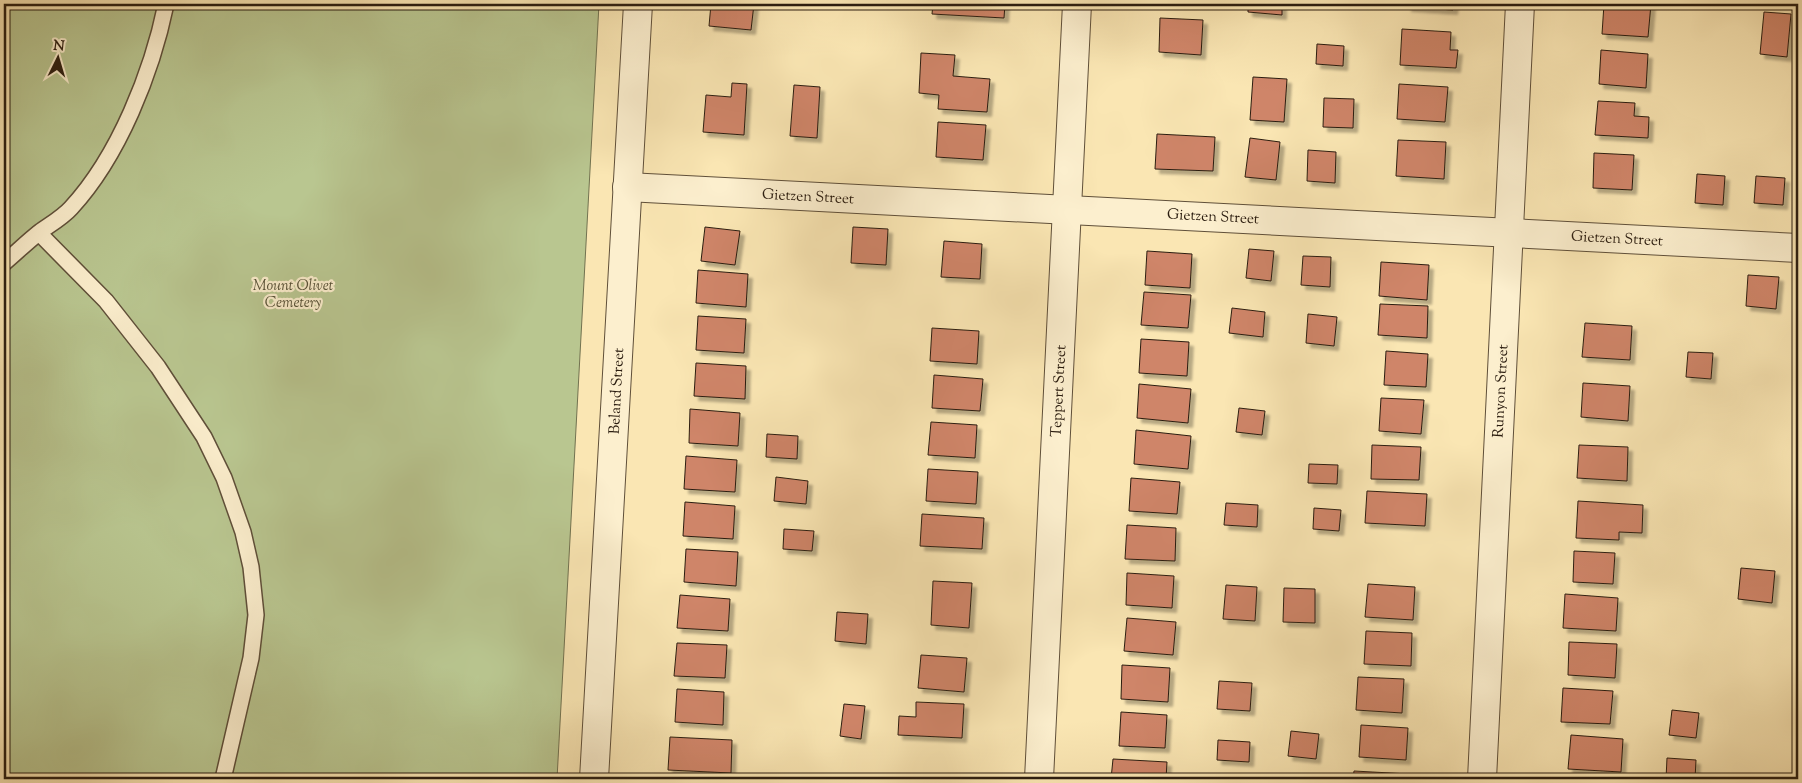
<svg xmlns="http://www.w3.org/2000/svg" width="1802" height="783" viewBox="0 0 1802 783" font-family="'Sorts Mill Goudy',serif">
<defs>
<filter id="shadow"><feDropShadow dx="4.5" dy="4.5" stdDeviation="1" flood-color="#0004"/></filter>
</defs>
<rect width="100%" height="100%" fill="#fae6b3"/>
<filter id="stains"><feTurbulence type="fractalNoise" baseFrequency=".004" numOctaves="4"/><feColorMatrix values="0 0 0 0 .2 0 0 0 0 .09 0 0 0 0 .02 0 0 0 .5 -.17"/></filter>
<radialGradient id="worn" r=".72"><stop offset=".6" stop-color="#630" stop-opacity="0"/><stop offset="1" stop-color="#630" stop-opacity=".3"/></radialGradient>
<!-- green -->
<polygon fill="#b9c690" stroke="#727250" points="4,4 599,4 557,779 4,779"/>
<!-- building -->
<g fill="#cf8569" stroke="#2b1d10" filter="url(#shadow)">
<polygon points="711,4 754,4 751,30 709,26"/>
<polygon points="933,4 1005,4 1004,18 932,14"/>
<polygon points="1248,4 1282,4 1282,15 1248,12"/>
<polygon points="1407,4 1454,4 1453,10 1407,7"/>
<polygon points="1604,4 1651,4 1648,37 1602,34"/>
<polygon points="1764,12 1791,14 1787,57 1760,54"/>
<polygon points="1160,18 1203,20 1201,55 1159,52"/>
<polygon points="1402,29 1451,32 1450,50 1458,50 1456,68 1400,65"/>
<polygon points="1317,44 1344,46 1343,66 1316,64"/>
<polygon points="1601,50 1648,54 1646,88 1599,84"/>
<polygon points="921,53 955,55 953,76 990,79 987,112 938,109 939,95 919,93"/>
<polygon points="1253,77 1287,79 1284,122 1250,120"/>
<polygon points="732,83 747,84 744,135 703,132 706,95 731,97"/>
<polygon points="1399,84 1448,87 1445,122 1397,119"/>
<polygon points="794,85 820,87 817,138 790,136"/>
<polygon points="1324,98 1354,99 1353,128 1323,127"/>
<polygon points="1598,101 1635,103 1634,116 1649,117 1648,138 1595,135"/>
<polygon points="938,122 986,125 983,160 936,157"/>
<polygon points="1157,134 1215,137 1213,171 1155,169"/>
<polygon points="1250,138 1280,142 1276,180 1245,177"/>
<polygon points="1398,140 1446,142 1444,179 1396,176"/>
<polygon points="1308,150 1336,152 1335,183 1307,181"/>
<polygon points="1594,153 1634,155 1632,190 1593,188"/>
<polygon points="1697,174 1725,176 1723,205 1695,203"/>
<polygon points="1756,176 1785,178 1783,205 1754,203"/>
<polygon points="705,227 740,231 735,265 701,261"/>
<polygon points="853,227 888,229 886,265 851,263"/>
<polygon points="944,241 982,244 980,279 941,277"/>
<polygon points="1249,249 1274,251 1271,281 1246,278"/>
<polygon points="1147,251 1192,254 1190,288 1145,285"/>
<polygon points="1303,256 1331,257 1330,287 1301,285"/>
<polygon points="1381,262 1429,265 1427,300 1379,296"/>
<polygon points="698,270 748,274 746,307 696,303"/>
<polygon points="1748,275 1779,277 1776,309 1746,306"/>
<polygon points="1144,292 1191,295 1188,328 1141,325"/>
<polygon points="1380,304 1428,306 1427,338 1378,335"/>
<polygon points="1232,308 1265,312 1263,337 1229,333"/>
<polygon points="1308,314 1337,317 1334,346 1306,343"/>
<polygon points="698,316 746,319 744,353 696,350"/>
<polygon points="1585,323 1632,326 1630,360 1582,357"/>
<polygon points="932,328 979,331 977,364 930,361"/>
<polygon points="1141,339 1189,342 1187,376 1139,373"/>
<polygon points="1386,351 1428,354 1426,387 1384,385"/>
<polygon points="1688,352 1713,353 1711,379 1686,377"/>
<polygon points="696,363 746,366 745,399 694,396"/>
<polygon points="934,375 983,379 980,411 932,408"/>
<polygon points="1583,383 1630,386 1628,421 1581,417"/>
<polygon points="1139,384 1191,389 1188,423 1137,418"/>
<polygon points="1381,398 1424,400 1421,434 1379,431"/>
<polygon points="1239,408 1265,411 1262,435 1236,432"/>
<polygon points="690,409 740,413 738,446 689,443"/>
<polygon points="931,422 977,425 975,458 928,455"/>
<polygon points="1136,430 1191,436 1188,469 1134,464"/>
<polygon points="767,434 798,436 797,459 766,457"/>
<polygon points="1372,445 1421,447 1419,480 1371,479"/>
<polygon points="1579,445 1628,447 1627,481 1577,478"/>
<polygon points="686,456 737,460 735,492 684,489"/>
<polygon points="1309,464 1338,465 1337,484 1308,483"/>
<polygon points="928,469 978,472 976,504 926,501"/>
<polygon points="776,477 808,481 806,504 774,501"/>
<polygon points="1131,478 1180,482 1177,514 1129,511"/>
<polygon points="1367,491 1427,494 1425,526 1365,523"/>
<polygon points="1578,501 1643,505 1642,533 1619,532 1619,540 1576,538"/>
<polygon points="685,502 735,506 733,539 683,536"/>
<polygon points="1226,503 1258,505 1257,527 1224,525"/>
<polygon points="1314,508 1341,510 1339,531 1313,529"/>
<polygon points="922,514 984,518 982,549 920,546"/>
<polygon points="1127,525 1176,528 1175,561 1125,559"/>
<polygon points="784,529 814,531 812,551 783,549"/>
<polygon points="686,549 738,552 736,586 684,582"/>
<polygon points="1574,551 1615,553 1613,584 1573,582"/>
<polygon points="1741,568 1775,571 1772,603 1738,599"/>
<polygon points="1127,573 1174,576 1172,608 1126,605"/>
<polygon points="933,581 972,583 969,628 931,625"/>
<polygon points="1368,584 1415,587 1413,620 1365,617"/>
<polygon points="1226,585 1257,587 1255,621 1223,619"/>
<polygon points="1284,588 1315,589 1315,623 1283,622"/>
<polygon points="1565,594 1618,598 1616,631 1563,628"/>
<polygon points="680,595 730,599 728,631 677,628"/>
<polygon points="837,612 868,614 866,644 835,641"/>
<polygon points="1127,618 1176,622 1173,655 1124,651"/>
<polygon points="1366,631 1412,633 1411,666 1364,664"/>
<polygon points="1569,642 1617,644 1615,678 1568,675"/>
<polygon points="677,643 727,645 725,678 674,676"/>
<polygon points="921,655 967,658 964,692 918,688"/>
<polygon points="1122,665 1170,668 1168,702 1121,699"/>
<polygon points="1358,677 1404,679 1402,713 1356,710"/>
<polygon points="1219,681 1252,683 1250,711 1217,709"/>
<polygon points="1563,688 1613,691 1610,724 1561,722"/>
<polygon points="677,689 724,692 723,725 675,722"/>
<polygon points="916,702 964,704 962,738 898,735 899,716 916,717"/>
<polygon points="844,704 865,706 861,739 840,736"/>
<polygon points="1672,710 1699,713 1696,738 1669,735"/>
<polygon points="1121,712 1167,715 1165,748 1119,746"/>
<polygon points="1361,725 1408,728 1406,760 1359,757"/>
<polygon points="1291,731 1319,734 1316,759 1288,756"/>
<polygon points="1571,735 1623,739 1621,772 1568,769"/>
<polygon points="670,737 732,740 731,773 668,770"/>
<polygon points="1218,740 1250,742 1249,762 1217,760"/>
<polygon points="1667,758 1696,760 1695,779 1666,779"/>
<polygon points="1113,759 1167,762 1166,779 1111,779"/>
<polygon points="1354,771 1409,774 1409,779 1353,779"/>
</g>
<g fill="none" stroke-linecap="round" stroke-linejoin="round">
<!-- service casing -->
<g stroke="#5f4f39" stroke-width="18">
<g id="service">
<polyline points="39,233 106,301 158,367 204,437 224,478 243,532 251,567 256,615 251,658 223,779"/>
<path d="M 4,263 C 16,253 28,241 41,231 C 51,224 63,217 71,208 C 119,156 152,72 166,4"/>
</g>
</g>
<!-- minor casing -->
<g stroke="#5f4f39" stroke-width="30">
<g id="minor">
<polyline points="627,187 1798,248"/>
<polyline points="594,779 638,4"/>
<polyline points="1039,779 1077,4"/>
<polyline points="1482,779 1520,4"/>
</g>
</g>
<!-- service -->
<use href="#service" stroke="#fcefce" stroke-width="15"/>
<!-- minor -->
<use href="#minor" stroke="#fcefce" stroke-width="28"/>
</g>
<g text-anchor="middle" stroke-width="4.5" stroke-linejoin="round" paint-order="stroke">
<!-- street labels -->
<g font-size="15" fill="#2b1d10" stroke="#fcefce">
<text transform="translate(808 196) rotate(3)" y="5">Gietzen Street</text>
<text transform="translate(1213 216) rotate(3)" y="5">Gietzen Street</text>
<text transform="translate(1617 238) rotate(3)" y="5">Gietzen Street</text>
<text transform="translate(616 391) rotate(-87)" y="5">Beland Street</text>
<text transform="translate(1058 391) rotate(-87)" y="5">Teppert Street</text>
<text transform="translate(1500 391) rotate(-87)" y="5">Runyon Street</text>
</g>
<!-- park labels -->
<g font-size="15" font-style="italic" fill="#565036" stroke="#fcefce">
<text x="293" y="290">Mount Olivet<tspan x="293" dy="17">Cemetery</tspan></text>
</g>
</g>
<!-- margin -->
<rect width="1802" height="783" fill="none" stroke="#fae6b3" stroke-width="20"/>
<rect x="5" y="5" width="1792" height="773" fill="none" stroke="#2b1d10" stroke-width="2.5"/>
<rect x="10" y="10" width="1782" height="763" fill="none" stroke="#2b1d10"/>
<!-- north arrow -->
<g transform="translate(58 58) rotate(5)" stroke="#fcefce" stroke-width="4" paint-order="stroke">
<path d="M0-4L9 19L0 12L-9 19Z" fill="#2b1d10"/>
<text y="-8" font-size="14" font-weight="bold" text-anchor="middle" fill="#2b1d10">N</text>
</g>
<rect width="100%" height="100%" filter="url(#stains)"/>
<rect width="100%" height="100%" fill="url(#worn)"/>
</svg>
